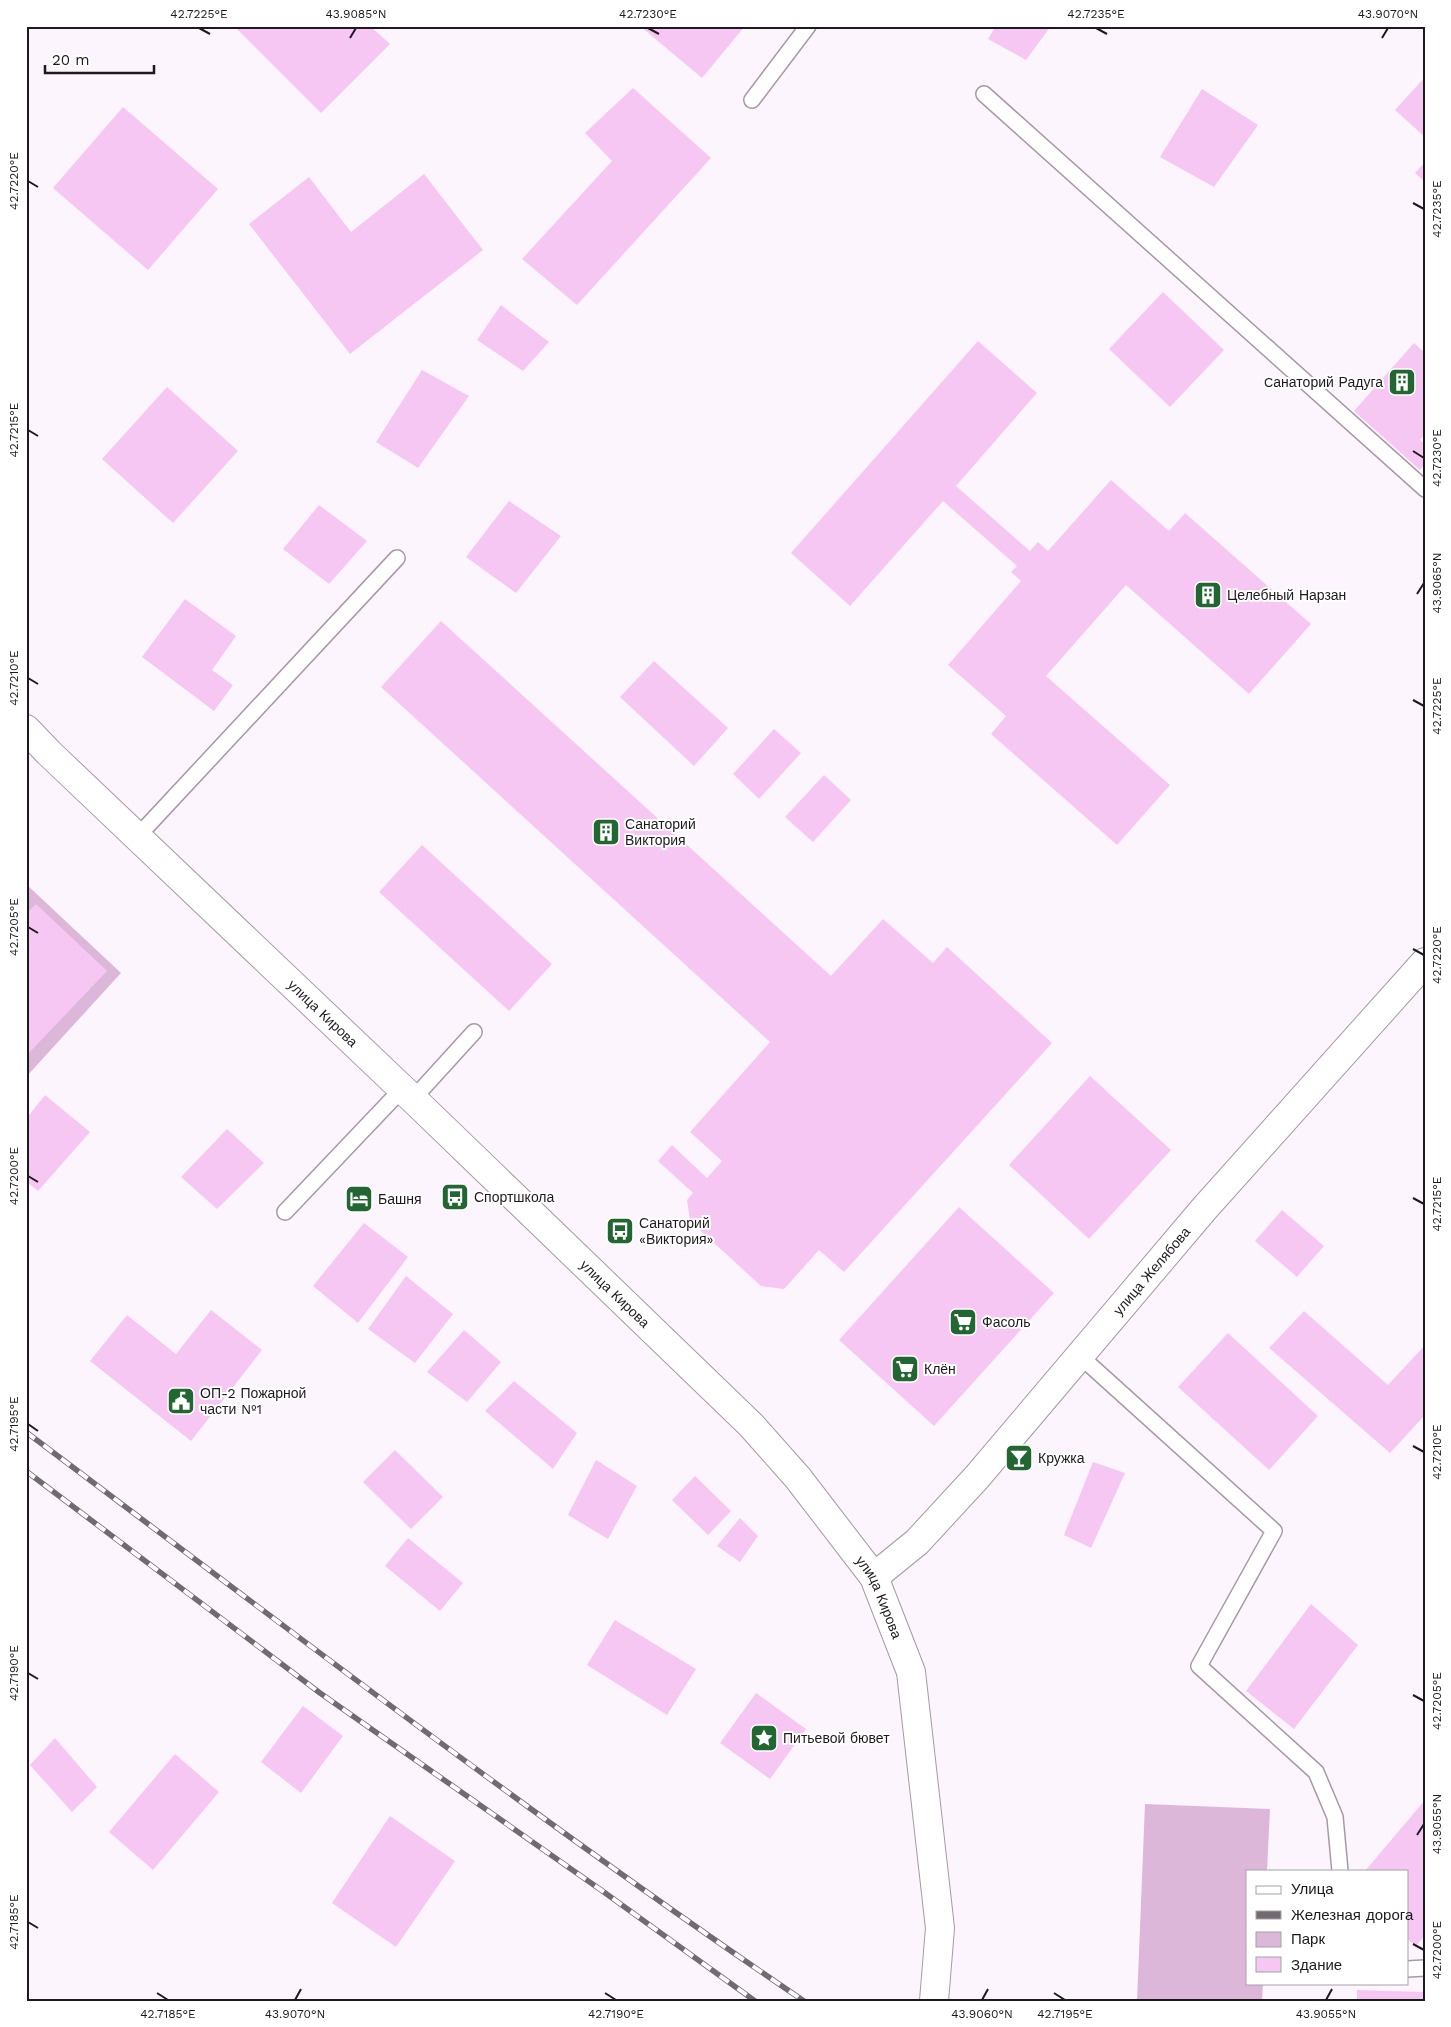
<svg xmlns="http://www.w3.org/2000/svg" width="1451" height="2027" viewBox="0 0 1451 2027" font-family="'Work Sans',sans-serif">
<rect width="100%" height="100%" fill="#fdf5fd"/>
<!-- green -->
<g fill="#dcb7d9">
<polygon points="26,884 121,973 26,1077"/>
<polygon points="1145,1804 1270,1809 1267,1871 1247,1871 1247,1983 1263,1983 1262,2001 1137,2001"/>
</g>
<!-- building -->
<g fill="#f7c7f4">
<polygon points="234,26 370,26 390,44 321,113"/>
<polygon points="640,26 745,26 702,78"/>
<polygon points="996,26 1051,26 1026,60 988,39"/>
<polygon points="1425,77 1425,137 1395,110"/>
<polygon points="633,88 711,158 577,305 522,259 612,161 585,133"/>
<polygon points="1202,89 1258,125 1214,187 1160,157"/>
<polygon points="123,107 218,189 148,270 53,188"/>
<polygon points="1425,162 1425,182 1415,173"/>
<polygon points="424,174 483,250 350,354 249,224 309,177 351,232"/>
<polygon points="1163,292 1224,350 1170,407 1109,349"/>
<polygon points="501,305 549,342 523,371 477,340"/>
<polygon points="978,341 1037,393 956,486 1030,551 1038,542 1048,551 1111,480 1169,531 1185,513 1311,624 1249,694 1126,585 1046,676 1170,785 1117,845 991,734 1006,716 948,665 1021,581 1011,572 1017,566 943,501 850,606 791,553"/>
<polygon points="1414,343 1425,353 1425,434 1420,440 1425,444 1425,464 1420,470 1354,411"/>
<polygon points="422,370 469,396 418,468 376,442"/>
<polygon points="167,387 238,451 173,523 102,459"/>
<polygon points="509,501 561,536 516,593 466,557"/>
<polygon points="319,505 367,541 329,584 283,549"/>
<polygon points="185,599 236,636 212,670 233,685 214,711 142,657"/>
<polygon points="441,621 831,976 883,919 933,963 947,947 1052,1043 844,1272 819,1250 784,1289 761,1286 690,1221 687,1200 693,1193 658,1161 672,1145 707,1178 722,1161 690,1132 770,1042 381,687"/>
<polygon points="654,661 728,728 694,766 620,697"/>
<polygon points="774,729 801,753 759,799 733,774"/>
<polygon points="824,775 851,800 813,842 785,817"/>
<polygon points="422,845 552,964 509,1011 379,892"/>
<polygon points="36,904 107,971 26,1056 26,914"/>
<polygon points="1090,1076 1171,1150 1089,1239 1009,1165"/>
<polygon points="45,1095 90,1132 38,1191 26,1181 26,1119"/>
<polygon points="227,1129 264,1163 217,1209 181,1177"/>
<polygon points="959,1207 1054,1293 934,1426 839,1340"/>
<polygon points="1282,1210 1324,1246 1297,1277 1255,1241"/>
<polygon points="364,1223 408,1257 358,1323 313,1286"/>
<polygon points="406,1276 453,1314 415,1363 368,1329"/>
<polygon points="211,1310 262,1350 191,1441 90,1361 127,1315 176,1354"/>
<polygon points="1304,1311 1388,1385 1425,1345 1425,1415 1390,1453 1269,1348"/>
<polygon points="464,1330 501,1362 467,1402 427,1372"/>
<polygon points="1228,1333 1318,1416 1269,1470 1178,1387"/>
<polygon points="514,1381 577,1433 553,1469 485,1411"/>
<polygon points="395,1450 443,1497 411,1529 363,1482"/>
<polygon points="596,1460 637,1486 608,1539 568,1515"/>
<polygon points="1093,1462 1125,1473 1091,1548 1064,1535"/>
<polygon points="695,1476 731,1511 708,1535 672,1500"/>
<polygon points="740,1518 758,1536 740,1562 717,1546"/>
<polygon points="408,1538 463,1583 440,1611 385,1566"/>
<polygon points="1311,1604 1358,1645 1294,1729 1246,1691"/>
<polygon points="615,1620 696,1669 667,1715 587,1665"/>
<polygon points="756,1693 806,1729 770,1779 720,1743"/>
<polygon points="303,1706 343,1736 301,1793 261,1762"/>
<polygon points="55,1738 97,1787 72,1812 30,1765"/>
<polygon points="175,1754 219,1792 153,1870 109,1832"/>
<polygon points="1425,1800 1425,1935 1416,1946 1407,1939 1407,1871 1365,1871"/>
<polygon points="390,1816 455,1861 396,1947 332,1903"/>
<polygon points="1357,1990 1425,1992 1425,2001 1357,2001"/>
</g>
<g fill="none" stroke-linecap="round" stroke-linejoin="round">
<!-- lane casing -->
<g stroke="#a699a5" stroke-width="18">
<g id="lane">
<polyline points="984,94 1425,489"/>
<polyline points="752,100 808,26"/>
<polyline points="137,837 397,558"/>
<polyline points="413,1099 474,1032"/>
<polyline points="285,1212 402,1089"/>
<polyline points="1079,1355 1274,1531 1199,1666 1316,1772 1335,1817 1340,1871"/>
<polyline points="1407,1969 1425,1968"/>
</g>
</g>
<!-- street casing -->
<g stroke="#a699a5" stroke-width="30">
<g id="street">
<path id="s1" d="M 874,1577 L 917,1542 L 977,1477 L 1204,1209 L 1425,962"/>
</g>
</g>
<!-- secondary casing -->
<g stroke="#a699a5" stroke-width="30">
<g id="secondary">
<path id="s2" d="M 26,729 L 49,753 L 413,1099 L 751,1425 L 798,1478 L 874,1577 L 911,1672 L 940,1928 L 934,2001"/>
</g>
</g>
<!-- lane -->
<use href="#lane" stroke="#fff" stroke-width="15"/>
<!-- street -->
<use href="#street" stroke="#fff" stroke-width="28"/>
<!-- secondary -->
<use href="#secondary" stroke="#fff" stroke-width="28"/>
<!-- rail casing -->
<g stroke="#716a71" stroke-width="5.5">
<g id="rail">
<path d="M 26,1432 C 283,1625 538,1821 804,2001"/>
<polyline points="26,1471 320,1693 601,1890 755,2001"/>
</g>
</g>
<!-- rail -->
<use href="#rail" stroke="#fff" stroke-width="4" stroke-dasharray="11" stroke-linecap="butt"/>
</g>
<!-- ticks -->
<path fill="none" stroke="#1e191e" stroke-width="2" d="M 199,28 L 210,34M 648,28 L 659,34M 1096,28 L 1107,34M 350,38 L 356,28M 1382,38 L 1388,28M 28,181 L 38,187M 1413,203 L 1424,209M 28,430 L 38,436M 1413,451 L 1424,458M 1417,594 L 1424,583M 28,678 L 38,684M 1413,700 L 1424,706M 28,927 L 38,933M 1413,949 L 1424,955M 28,1176 L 38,1182M 1413,1198 L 1424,1204M 28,1424 L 38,1431M 1413,1446 L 1424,1452M 28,1673 L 38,1679M 1413,1695 L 1424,1701M 1417,1835 L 1424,1824M 28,1922 L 38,1928M 1413,1944 L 1424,1950M 157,1993 L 168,2000M 605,1993 L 616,2000M 1054,1993 L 1065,2000M 295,2000 L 301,1989M 982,2000 L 988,1989M 1326,2000 L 1332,1989"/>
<!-- icons -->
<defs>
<g id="building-square" transform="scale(1.4375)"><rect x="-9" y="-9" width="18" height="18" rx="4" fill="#226732" stroke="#fff"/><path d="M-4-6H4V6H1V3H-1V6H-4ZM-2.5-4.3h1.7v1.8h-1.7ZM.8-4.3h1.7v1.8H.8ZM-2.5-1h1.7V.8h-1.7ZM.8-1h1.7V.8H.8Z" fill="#fff"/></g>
<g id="bus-square" transform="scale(1.4375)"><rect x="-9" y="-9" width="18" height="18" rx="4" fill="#226732" stroke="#fff"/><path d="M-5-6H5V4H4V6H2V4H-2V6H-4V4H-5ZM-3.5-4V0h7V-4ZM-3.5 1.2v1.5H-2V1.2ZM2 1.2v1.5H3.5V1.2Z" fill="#fff"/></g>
<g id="hotel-square" transform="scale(1.4375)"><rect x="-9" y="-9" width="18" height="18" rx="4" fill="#226732" stroke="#fff"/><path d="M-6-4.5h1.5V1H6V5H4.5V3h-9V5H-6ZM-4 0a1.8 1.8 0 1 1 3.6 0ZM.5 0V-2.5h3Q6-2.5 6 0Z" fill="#fff"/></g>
<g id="supermarket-square" transform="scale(1.4375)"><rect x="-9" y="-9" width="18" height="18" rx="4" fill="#226732" stroke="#fff"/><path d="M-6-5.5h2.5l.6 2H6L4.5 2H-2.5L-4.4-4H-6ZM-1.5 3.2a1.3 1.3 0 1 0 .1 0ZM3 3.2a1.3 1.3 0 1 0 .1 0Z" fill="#fff"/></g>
<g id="civic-square" transform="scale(1.4375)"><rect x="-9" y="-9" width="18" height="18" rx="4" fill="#226732" stroke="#fff"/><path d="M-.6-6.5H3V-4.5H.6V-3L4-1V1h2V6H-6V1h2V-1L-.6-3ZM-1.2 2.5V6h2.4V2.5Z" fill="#fff"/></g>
<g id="bar-square" transform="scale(1.4375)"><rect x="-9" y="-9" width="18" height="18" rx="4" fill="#226732" stroke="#fff"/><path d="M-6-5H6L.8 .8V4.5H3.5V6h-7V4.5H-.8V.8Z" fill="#fff"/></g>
<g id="sight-square" transform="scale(1.4375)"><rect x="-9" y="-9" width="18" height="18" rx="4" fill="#226732" stroke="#fff"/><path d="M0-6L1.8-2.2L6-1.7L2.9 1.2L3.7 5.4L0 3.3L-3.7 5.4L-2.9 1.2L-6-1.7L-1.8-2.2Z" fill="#fff"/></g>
</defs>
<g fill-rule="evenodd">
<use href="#building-square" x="1402" y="382"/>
<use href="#building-square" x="1208" y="595"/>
<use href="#building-square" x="606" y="832"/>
<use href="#bus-square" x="455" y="1197"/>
<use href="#hotel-square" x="359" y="1199"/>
<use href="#bus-square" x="620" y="1231"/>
<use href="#supermarket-square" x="963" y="1322"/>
<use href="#supermarket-square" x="905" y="1369"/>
<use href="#civic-square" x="181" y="1401"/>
<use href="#bar-square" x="1019" y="1458"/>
<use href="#sight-square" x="764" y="1738"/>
</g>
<g text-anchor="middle" stroke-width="4" stroke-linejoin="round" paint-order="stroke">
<!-- poi labels -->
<g font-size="14" fill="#1e191e" stroke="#fff" text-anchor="start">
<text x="1383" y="387" text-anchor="end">Cанаторий Радуга</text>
<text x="1227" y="600">Целебный Нарзан</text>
<text x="625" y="829">Санаторий<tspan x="625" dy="16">Виктория</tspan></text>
<text x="474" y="1202">Спортшкола</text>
<text x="378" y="1204">Башня</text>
<text x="639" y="1228">Санаторий<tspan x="639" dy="16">«Виктория»</tspan></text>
<text x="982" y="1327">Фасоль</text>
<text x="924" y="1374">Клён</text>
<text x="200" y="1398">ОП-2 Пожарной<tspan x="200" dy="16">части №1</tspan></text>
<text x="1038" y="1463">Кружка</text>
<text x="783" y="1743">Питьевой бювет</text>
</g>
<!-- street labels -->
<g font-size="14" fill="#1e191e" stroke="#fff">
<text dy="5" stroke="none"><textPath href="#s2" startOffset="411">улица Кирова</textPath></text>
<text dy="5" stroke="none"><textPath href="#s1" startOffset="414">улица Желябова</textPath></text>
<text dy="5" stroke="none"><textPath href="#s2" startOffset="816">улица Кирова</textPath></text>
<text dy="5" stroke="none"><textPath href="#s2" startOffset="1221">улица Кирова</textPath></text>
</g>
</g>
<!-- border -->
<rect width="1451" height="2027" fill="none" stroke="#ffffff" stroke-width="55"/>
<!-- legend -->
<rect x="1246" y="1870" width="162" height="115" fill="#ffffff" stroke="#a5a3a5"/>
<rect x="1256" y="1886" width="25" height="8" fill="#ffffff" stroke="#a5a3a5"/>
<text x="1291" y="1894" font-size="15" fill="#1e191e">Улица</text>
<rect x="1256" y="1911" width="25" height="8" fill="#716a71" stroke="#a5a3a5"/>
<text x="1291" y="1920" font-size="15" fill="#1e191e">Железная дорога</text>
<rect x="1256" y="1932" width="25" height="15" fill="#dcb7d9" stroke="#a5a3a5"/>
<text x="1291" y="1944" font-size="15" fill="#1e191e">Парк</text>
<rect x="1256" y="1957" width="25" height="15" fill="#f7c7f4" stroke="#a5a3a5"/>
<text x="1291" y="1970" font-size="15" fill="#1e191e">Здание</text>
<!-- scale -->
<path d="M45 65v8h109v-8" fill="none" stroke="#1e191e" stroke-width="2.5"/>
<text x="52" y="65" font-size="15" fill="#1e191e" stroke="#ffffff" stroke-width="4" paint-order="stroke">20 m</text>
<rect x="28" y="28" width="1396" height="1972" fill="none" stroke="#1e191e" stroke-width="2"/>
<g font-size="12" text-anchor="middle" fill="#1e191e">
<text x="199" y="18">42.7225°E</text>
<text x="356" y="18">43.9085°N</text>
<text x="648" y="18">42.7230°E</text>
<text x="1096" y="18">42.7235°E</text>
<text x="1388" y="18">43.9070°N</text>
<text transform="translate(14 181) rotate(-90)" y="4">42.7220°E</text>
<text transform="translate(1437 209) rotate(-90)" y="4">42.7235°E</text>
<text transform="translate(14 430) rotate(-90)" y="4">42.7215°E</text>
<text transform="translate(1437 458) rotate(-90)" y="4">42.7230°E</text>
<text transform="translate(1437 583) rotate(-90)" y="4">43.9065°N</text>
<text transform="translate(14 678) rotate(-90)" y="4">42.7210°E</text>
<text transform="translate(1437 706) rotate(-90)" y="4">42.7225°E</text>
<text transform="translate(14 927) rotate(-90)" y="4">42.7205°E</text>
<text transform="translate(1437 955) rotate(-90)" y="4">42.7220°E</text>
<text transform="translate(14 1176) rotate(-90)" y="4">42.7200°E</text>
<text transform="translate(1437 1204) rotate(-90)" y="4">42.7215°E</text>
<text transform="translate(14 1424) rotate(-90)" y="4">42.7195°E</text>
<text transform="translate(1437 1452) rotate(-90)" y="4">42.7210°E</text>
<text transform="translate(14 1673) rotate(-90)" y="4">42.7190°E</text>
<text transform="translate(1437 1701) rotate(-90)" y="4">42.7205°E</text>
<text transform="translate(1437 1824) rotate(-90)" y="4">43.9055°N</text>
<text transform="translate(14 1922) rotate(-90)" y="4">42.7185°E</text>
<text transform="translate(1437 1950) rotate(-90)" y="4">42.7200°E</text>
<text x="168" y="2018">42.7185°E</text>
<text x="295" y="2018">43.9070°N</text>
<text x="616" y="2018">42.7190°E</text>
<text x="982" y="2018">43.9060°N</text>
<text x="1065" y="2018">42.7195°E</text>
<text x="1326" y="2018">43.9055°N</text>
</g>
</svg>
